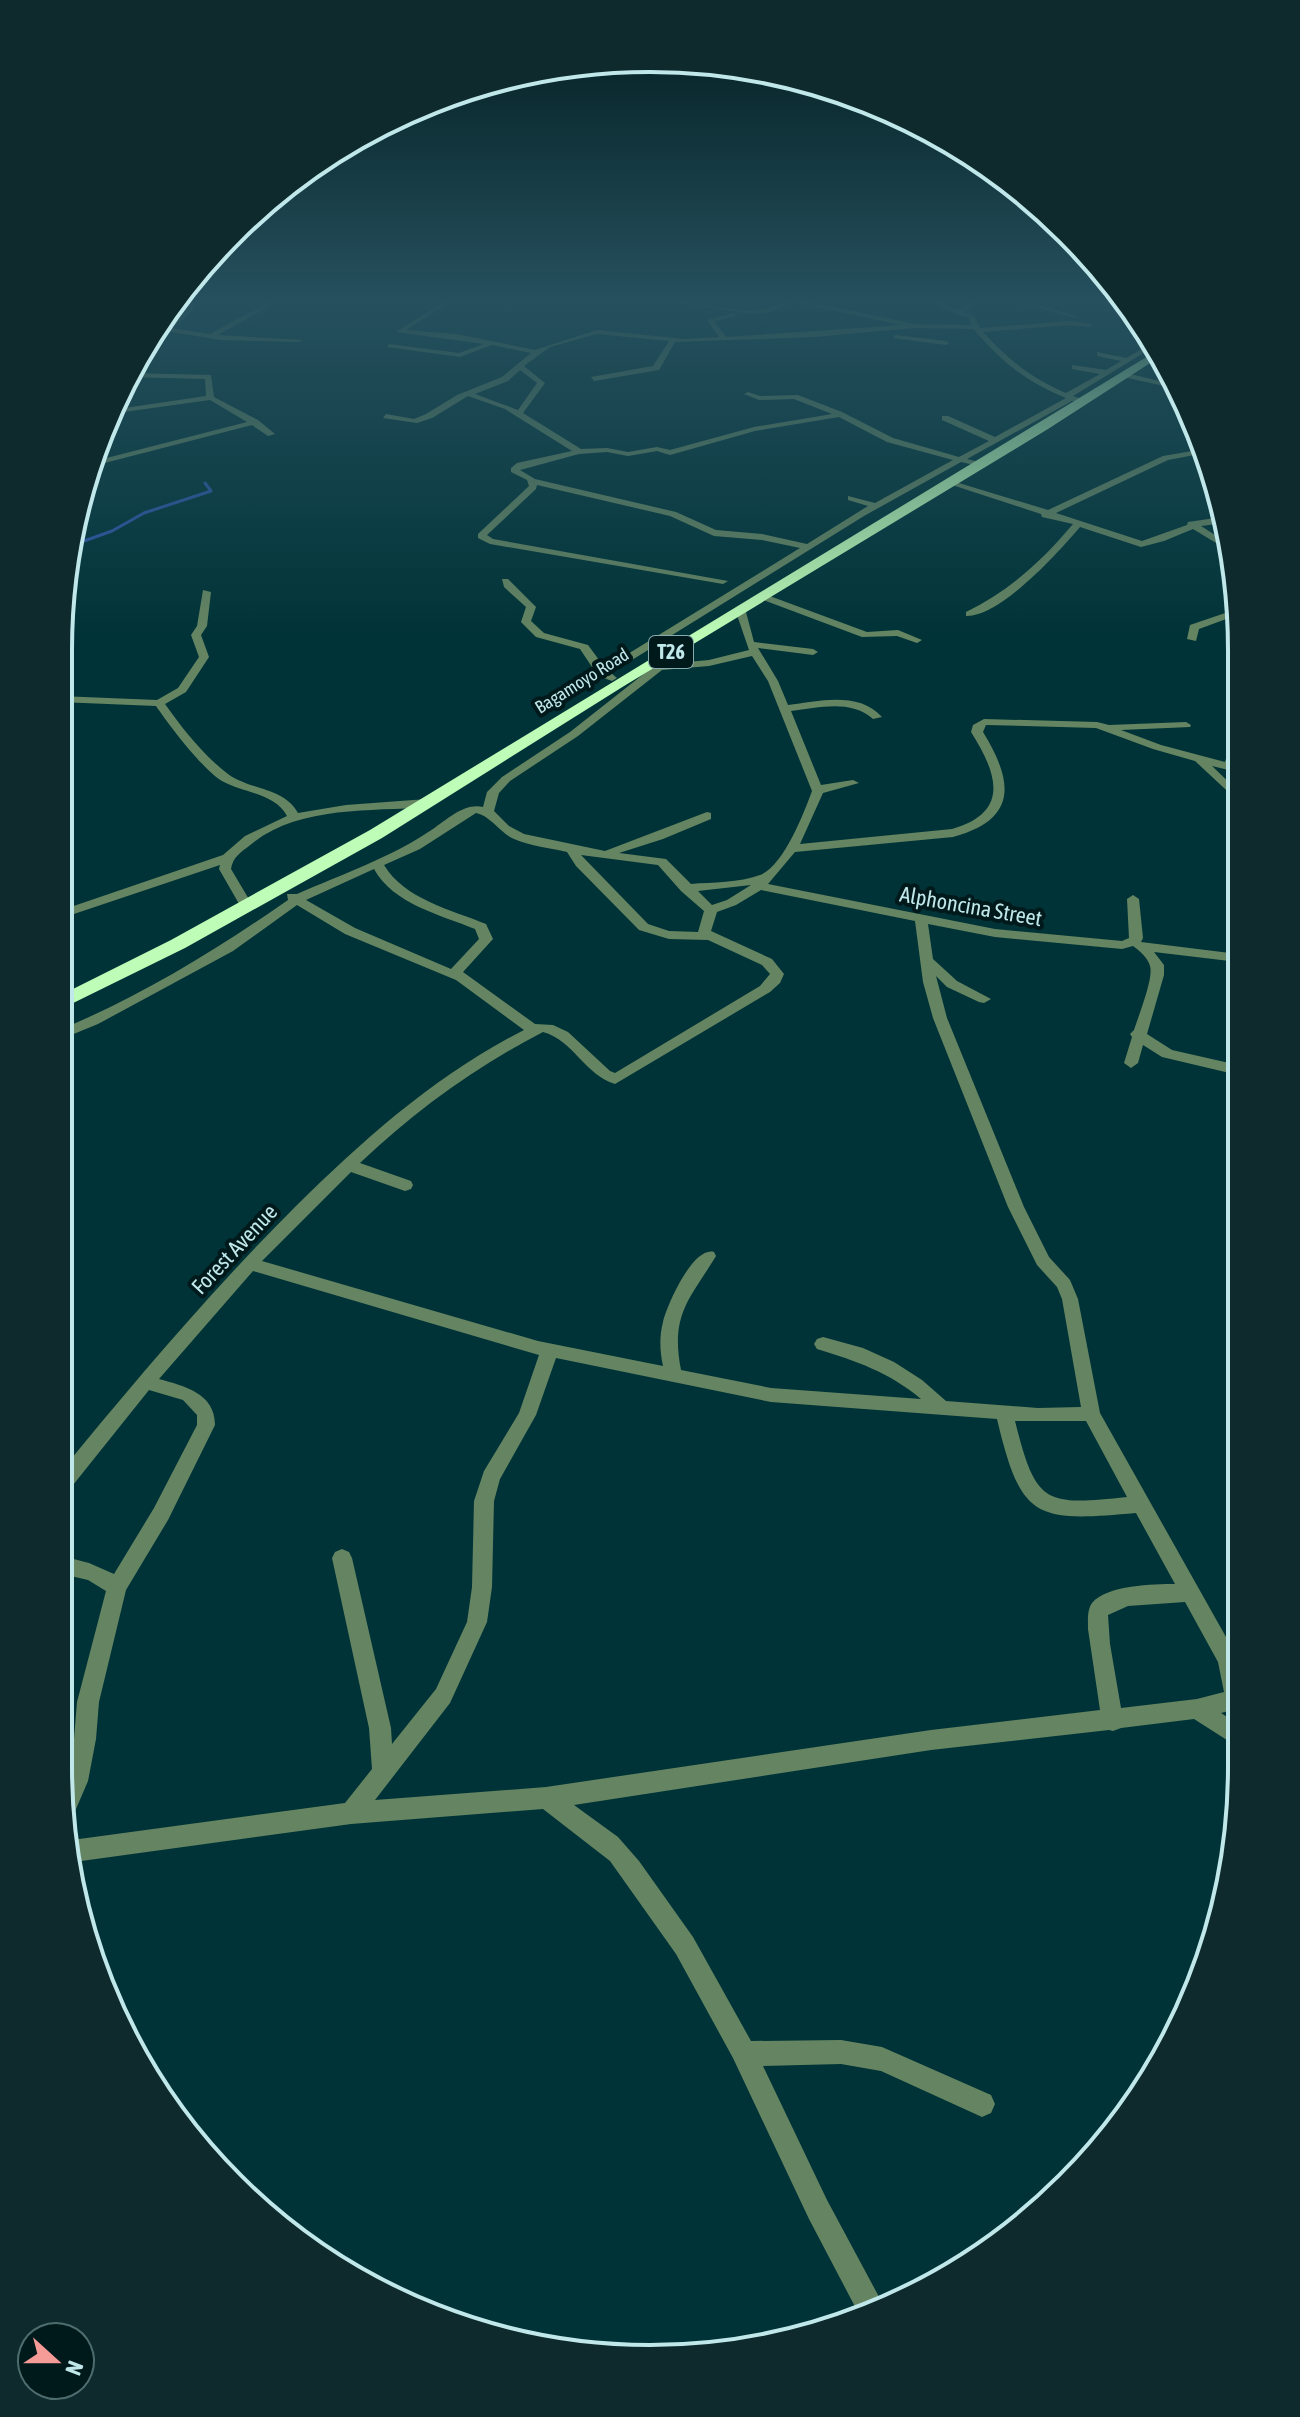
<svg xmlns="http://www.w3.org/2000/svg" width="1300" height="2417" font-family="'Asap Condensed',sans-serif">
<rect width="100%" height="100%" fill="#003337"/>
<g fill="none" stroke-linecap="round" stroke-linejoin="round">
<path stroke="#2c57a9" stroke-width="3" d="M70,546L112,531L144,513L211,491L205,483"/>
<g fill="#658562" fill-rule="evenodd">
<path d="M184,300H190L196,306L185,318L171,328L210,334L273,300H280L218,335L302,340L299,342L221,340L165,331L149,340C158,325 177,319 189,306Z"/>
<path d="M446,300H453L406,330L457,334L535,350L597,330L684,339L719,337L707,320L734,313L736,316L714,321L726,337L901,325L792,302L771,312L751,314L658,300C691,300 723,311 755,310C772,309 783,300 799,300L915,324L971,325L969,318L939,307L935,300H941L944,305L958,310L967,305L968,300H974L972,307L964,312L974,316L980,328L1070,321L1092,324L1090,327L1070,325L983,332C1010,361 1030,377 1066,393L1100,374L1072,369V365L1106,370L1121,361L1097,356V352L1126,358L1149,345L1151,340L1155,346L1073,396L1079,398V402L1072,401L967,459L983,463V467L961,462L864,516L611,673L617,678L612,681L598,676L580,649L536,637L521,622L526,607L504,587L502,579H508L536,607L531,621L544,633L588,645L605,668L800,548L762,540L714,536L670,516L537,485L536,489L487,535L493,539L728,581L723,584L490,544L478,538V534L529,486L527,480L511,472V468L517,463L572,451L505,409L468,396L432,418L417,423L383,418L386,414L414,419L426,414L457,395L502,377L531,353L492,345L460,357L387,347L389,344L459,353L484,344L396,332ZM915,328L973,329C1004,363 1023,380 1066,398L995,437L948,416H942V420L989,441L959,457L893,438L842,412L798,395L760,396L748,392L744,394L759,400L794,399L832,414L754,427L670,450L657,447L628,452L607,448L581,449L523,413L545,383L524,366L550,347L597,334L669,341L653,366L591,377L594,381L659,370L675,342L815,337ZM520,370L537,383L518,410L475,394L508,381ZM839,417L887,442L953,460L875,503L848,496V500L868,506L807,544L762,534L716,530L676,512L535,479L520,470L579,454L607,452L628,456L657,451L670,455L755,431Z"/>
<path d="M1029,303H1033L1079,317L1074,318L1029,305Z"/>
<path d="M895,335L946,341L949,343L946,345L893,338Z"/>
<path d="M129,373L211,375L214,397L258,420L275,434L268,436L252,425L89,467L91,462L247,422L210,400L109,414L111,410L206,396L205,379L126,377Z"/>
<path d="M1126,373L1176,385L1178,389L1123,377Z"/>
<path d="M1204,449L1205,453L1168,460L1056,513L1142,541L1187,525L1188,522L1222,517L1224,523L1201,526L1229,544L1231,552L1193,529L1164,541L1141,547L1080,527C1058,553 1000,617 966,616V612C1009,591 1042,561 1073,524L1042,517L1041,514L949,484V480L1048,510L1163,456Z"/>
<path d="M203,590L211,592L207,626L201,635L209,657L186,692L165,704C182,728 204,756 228,774C249,790 284,787 298,813L346,805L427,799L433,803L427,807C369,812 297,805 249,846C240,853 233,857 231,869L253,906L252,909H242L219,869L220,865L59,919V911L223,855L245,836L287,816C275,793 243,793 222,781C203,770 169,725 156,706L59,702V696L157,700L178,688L199,657L191,635L197,626Z"/>
<path d="M761,595H767L867,632L898,630L922,640L917,643L897,636L862,637L761,599Z"/>
<path d="M741,609L746,612L754,642L813,649L818,652L813,655L758,648L778,681L788,705C819,701 859,691 882,717L873,719C850,699 819,708 791,711L821,785L853,780L859,783L823,793L800,844L952,829C1011,812 997,773 971,732L973,725L984,719L1097,722L1109,725L1186,722L1191,725L1190,727L1121,730L1161,745L1225,762L1231,742L1237,739L1235,765L1237,772L1212,766L1238,791V801L1195,761L1153,749L1096,728L986,725L983,732C1013,781 1019,819 953,837L795,852L768,884L995,929L1122,941L1129,938L1127,899L1133,895L1139,899L1143,938L1141,942L1238,954V962L1154,952L1164,965V975L1147,1034L1172,1050L1238,1065V1075L1162,1057L1143,1045L1138,1063L1131,1068L1124,1063L1132,1037L1130,1034L1134,1030C1138,1017 1154,978 1150,966C1148,958 1139,950 1133,946L1122,949L995,937L928,924L933,959L957,981L991,999L984,1003L979,1002L947,987L936,976L947,1018L1024,1207L1049,1257L1070,1280L1078,1299L1100,1413L1235,1653L1240,1669V1708L1221,1713L1241,1726V1749L1194,1719L1121,1728L1113,1731L1109,1730L931,1750L574,1805L618,1837L639,1861L693,1937L751,2041L841,2040L882,2047L991,2095L995,2104L991,2113L982,2117L881,2071L841,2064L763,2066L827,2200L885,2308L877,2314L861,2318L809,2219L733,2058L676,1954L610,1861L543,1809L351,1824L74,1862L72,1840L345,1803L372,1769L369,1728L332,1558L335,1552L342,1549L349,1552L352,1558L391,1728L392,1744L436,1689L467,1622L472,1587L474,1501L484,1471L519,1413L539,1355L253,1271L159,1379C184,1386 215,1393 215,1425L168,1520L126,1590L99,1702L96,1739L88,1781L73,1816L67,1818L62,1790L74,1739L77,1702L106,1591L88,1580L58,1573V1555L89,1563L114,1574L154,1508L197,1425V1415L183,1400L149,1390L65,1495L58,1497V1475C134,1382 211,1291 295,1207C364,1139 437,1074 524,1030L456,980L345,934L297,905L233,951L98,1024L59,1040V1030C140,997 216,950 288,900L287,894H297C343,874 392,857 433,829C448,819 464,803 483,807L487,792L502,777L570,732L655,665L709,660L749,650L736,612ZM752,656L768,681L812,791C804,813 783,867 760,875C739,883 713,882 691,884L666,859L619,853L663,839L711,819V813L707,812L605,851L524,834L509,826L494,811L499,793L510,781L578,736L662,670L709,666ZM476,813C491,816 500,833 514,839C531,846 550,848 567,852L576,866L639,930L669,939L708,940L762,965L770,974L760,986L615,1073L610,1071L568,1032L553,1025L535,1024L463,972L493,939L486,924C452,910 404,899 384,865L420,849ZM581,855L658,865L681,891L704,911L698,932L669,931L648,924ZM374,869C393,904 441,915 475,929L479,939L451,969L355,928L306,900ZM751,885L727,900L712,905L698,891ZM761,890L915,921L923,982L933,1018L1008,1207L1037,1265L1057,1287L1062,1299L1081,1407L1038,1408L946,1401L922,1380L894,1362L863,1348L823,1337L817,1339L814,1344L817,1349C856,1361 889,1372 921,1399L771,1388L681,1370C670,1314 690,1299 716,1256L714,1252C693,1246 667,1305 663,1322C659,1337 660,1352 663,1366L538,1341L262,1261L351,1172L405,1191L411,1189L413,1185L411,1181L360,1163C415,1111 475,1067 543,1032C573,1040 585,1075 615,1084L770,992L780,983L784,974L772,959L711,931L717,912L736,905ZM556,1358L771,1402L997,1419C1021,1520 1035,1522 1136,1513L1175,1584C1154,1584 1107,1585 1092,1603C1087,1610 1088,1620 1088,1629L1100,1710L931,1730L546,1787L375,1800L450,1703L487,1622L492,1587L494,1501L500,1479L536,1415ZM1015,1421H1086L1127,1497C1043,1506 1036,1503 1015,1421ZM1185,1602L1218,1662L1224,1692L1197,1699L1121,1708L1110,1644L1108,1615L1128,1606Z"/>
<path d="M1237,609V615L1199,629L1196,641L1187,639L1190,625Z"/>
</g>
<path fill="#befdb7" fill-rule="evenodd" d="M1158,350L1161,356L1048,429L624,686L382,838L185,948L59,1010V996L171,940L370,830Z"/>
</g>
<linearGradient id="sky" x2="0" y2="1"><stop stop-color="#001c1e"/><stop offset="0.47" stop-color="#26505e"/><stop offset="1" stop-color="#26505e" stop-opacity="0"/></linearGradient>
<rect width="1300" height="638" fill="url(#sky)"/>
<g text-anchor="middle" stroke-width="8" stroke-linejoin="round" paint-order="stroke">
<g font-size="18" fill="#c0e8eb" stroke="#00191b">
<text transform="translate(582 681) rotate(-32)" y="6">Bagamoyo Road</text>
</g>
<rect fill="#00191b" stroke="#86aaad" stroke-width="2" x="649" y="636" width="44" height="32" rx="6"/>
<g font-size="20" font-weight="bold" fill="#c0e8eb">
<text x="671" y="659">T26</text>
</g>
<g font-size="22" fill="#c0e8eb" stroke="#00191b">
<text transform="translate(971 906) rotate(10)" y="8">Alphoncina Street</text>
<text transform="translate(234 1249) rotate(-47)" y="8">Forest Avenue</text>
</g>
</g>
<path d="M0 0H1300V2417H0ZM650 72H650A578 578 0 0 1 1228 650V1767A578 578 0 0 1 650 2345H650A578 578 0 0 1 72 1767V650A578 578 0 0 1 650 72Z" fill="#0f2a2c" fill-rule="evenodd"/>
<path fill="none" stroke="#c0e8eb" stroke-width="4" d="M650 72H650A578 578 0 0 1 1228 650V1767A578 578 0 0 1 650 2345H650A578 578 0 0 1 72 1767V650A578 578 0 0 1 650 72Z"/>
<g transform="translate(56 2361) rotate(111)"><circle r="38" fill="#00191b" stroke="#4d6c6e" stroke-width="2"/>
<path d="M0-6L14 30L0 20L-14 30Z" fill="#f59b98"/>
<text y="-12" font-size="22" font-weight="bold" text-anchor="middle" fill="#c0e8eb">N</text>
</g>
</svg>
